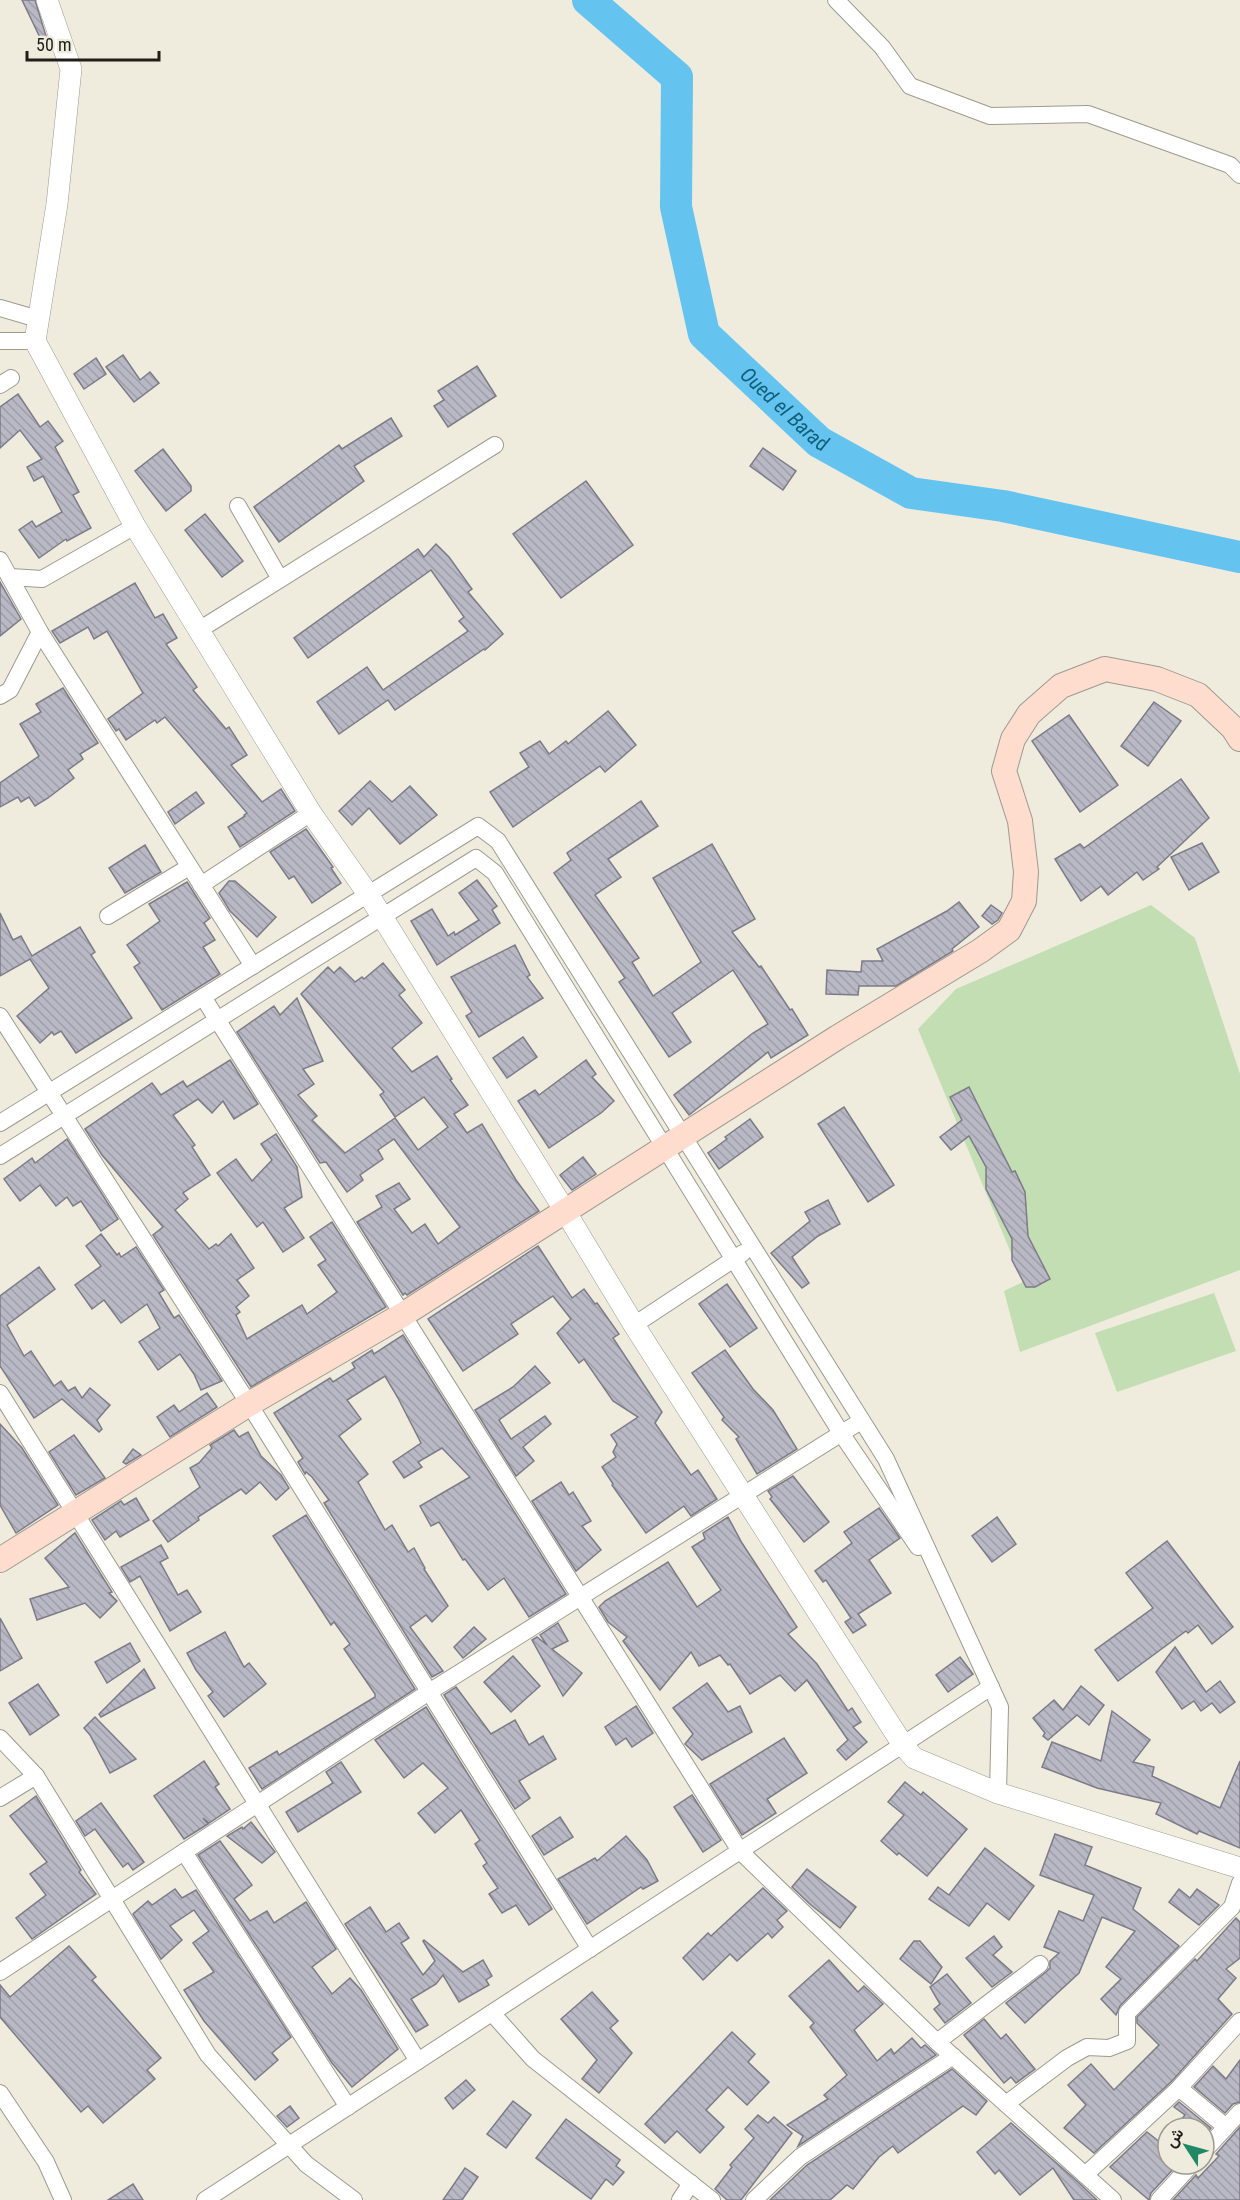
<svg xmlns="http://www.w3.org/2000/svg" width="1240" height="2200" font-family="'Roboto Condensed',Vazirmatn,sans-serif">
<defs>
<pattern id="building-back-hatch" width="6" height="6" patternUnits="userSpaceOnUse" patternTransform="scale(1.5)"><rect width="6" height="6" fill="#b9b8c5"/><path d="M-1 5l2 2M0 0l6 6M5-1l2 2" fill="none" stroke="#9f9ea9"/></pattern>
</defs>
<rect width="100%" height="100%" fill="#efecde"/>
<g fill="#c2deb2">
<path d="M1151,905L1195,938L1240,1074V1270L1020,1352L1004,1291L1023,1282L918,1029L956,989Z"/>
<path d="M1214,1293L1236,1351L1117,1392L1095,1333Z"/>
</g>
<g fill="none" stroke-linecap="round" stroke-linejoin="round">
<path stroke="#64c4ef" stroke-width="32" id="s1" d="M588,0L677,77L676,207L704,334L819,442L911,493L1003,506L1240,557"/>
</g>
<g fill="url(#building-back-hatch)" stroke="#7c7b87" stroke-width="1.5">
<path d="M22,0H35L49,46L45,48Z"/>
<path d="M123,355L140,380L150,372L159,383L134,402L106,367Z"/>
<path d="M96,358L106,374L84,389L74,374Z"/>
<path d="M477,366L496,396L448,427L434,406L444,400L438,391Z"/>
<path d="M18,394L40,427L48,421L63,441L55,447L79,492L73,495L91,528L67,541L66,539L39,558L19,530L32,521L36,527L62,512L43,476L34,481L27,467L42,459L20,430L0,448V407Z"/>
<path d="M391,418L402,436L354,466L364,481L279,542L254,507L339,445L342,449Z"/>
<path d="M763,448L796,471L783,490L750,466Z"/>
<path d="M163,449L191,486V491L166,511L135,471Z"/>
<path d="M586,481L633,545L561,598L513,534Z"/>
<path d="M205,514L243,561L222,577L185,530Z"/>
<path d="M436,544L449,557L472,589L468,592L503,634L485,650L484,649L395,710L388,700L339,734L317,702L367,667L383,690L468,631L459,621L464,617L431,570L308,658L294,638L418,549L424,557Z"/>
<path d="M0,582L21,619L0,636Z"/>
<path d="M135,583L155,618L163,614L177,638L166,644L197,687L193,690L226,729L229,727L247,755L231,765L262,802L281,789L295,811L240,847L228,827L245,816L244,815L247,813L165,717L157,723L155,720L126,740L119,729L116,731L108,719L143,693L107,631L94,639L88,627L60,643L52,631Z"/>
<path d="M63,688L98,743L80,754L83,759L68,770L74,778L48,798L35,806L29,797L21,802L18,797L0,807V783L39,756L20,724L41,712L36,704Z"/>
<path d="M1154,702L1181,721L1148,766L1121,746Z"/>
<path d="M608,711L636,745L605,772L600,766L513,827L490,792L529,767L520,753L540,741L549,754L566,741L568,744Z"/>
<path d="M1069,715L1118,785L1080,812L1032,741Z"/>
<path d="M1181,779L1209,818L1157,867L1159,869L1143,880L1137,872L1108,895L1101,886L1081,901L1055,859L1080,844L1084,848Z"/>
<path d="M370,781L392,802L410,786L437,815L400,844L369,808L352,825L339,811Z"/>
<path d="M196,792L204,803L175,824L168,812Z"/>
<path d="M641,801L658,826L608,859L621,877L595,895L639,958L632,962L653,996L701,962L653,878L712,844L755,919L732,932L759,967L761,966L790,1010L792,1009L808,1035L771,1058L768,1052L689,1115L674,1095L753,1033L768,1024L733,970L672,1013L691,1042L669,1057L619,982L625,978L554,873L571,860L567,853Z"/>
<path d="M306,829L333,867L331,868L341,883L312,903L294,876L289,879L270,852Z"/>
<path d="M1202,843L1219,872L1189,890L1171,857Z"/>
<path d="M145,845L161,872L125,893L109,868Z"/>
<path d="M477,880L497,906L492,910L500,923L437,965L411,921L432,909L448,936L454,932L455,935L479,920L459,893Z"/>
<path d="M229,881H235L276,917L257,937L230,911L219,893Z"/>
<path d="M187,882L210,918L204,923L215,940L203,947L220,974L162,1010L134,967L140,963L127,945L160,921L149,904Z"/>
<path d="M959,902L979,927L952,949L953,951L896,986H859L858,995L826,994L827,970L861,972L862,961H883L877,949L947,911Z"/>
<path d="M991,905L1002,913L998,920L992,924L982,916Z"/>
<path d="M0,913L13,940L21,936L32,956L80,927L95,952L91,955L132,1018L76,1053L61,1031L54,1035L52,1032L40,1043L17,1016L49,988L30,959L0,976Z"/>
<path d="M515,945L530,975L527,977L543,998L479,1037L466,1016L472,1012L451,977Z"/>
<path d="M383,963L405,990L399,995L422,1023L392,1048L412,1072L437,1056L452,1079L450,1080L468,1105L454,1114L467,1133L482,1124L516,1180L539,1211L407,1295L405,1293L403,1295L357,1222L382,1207L376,1196L399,1183L410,1199L394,1209L412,1233L425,1224L438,1244L460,1227L394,1139L378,1150L383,1159L360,1175L363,1180L347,1192L326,1162L320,1163L237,1032L274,1006L280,1015L297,998L323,1061L303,1069L314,1084L298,1095L317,1116L312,1120L345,1153L395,1118L418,1150L448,1127L424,1097L395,1117L380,1095L384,1092L301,994L328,967L334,973L340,967L355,982L362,977L364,979Z"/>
<path d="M523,1037L537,1057L507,1078L493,1058Z"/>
<path d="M230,1060L258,1104L234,1119L223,1101L212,1113L198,1099L173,1115L195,1145L192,1147L210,1175L183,1193L188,1199L175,1210L209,1249L216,1244L218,1246L231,1234L254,1268L237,1280L249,1296L236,1307L240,1312L236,1315L247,1339L302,1305L307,1314L337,1292L318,1265L326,1260L310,1237L332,1222L386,1307L251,1387L153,1235L163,1227L102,1155L85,1129L152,1083L161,1095L183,1081L187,1087Z"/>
<path d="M586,1060L596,1074L592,1077L614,1101L601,1113L549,1148L518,1101L535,1090L539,1095Z"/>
<path d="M969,1087L1012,1172L1015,1171L1025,1192L1028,1236L1050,1279L1035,1287H1026L1012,1260V1239L986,1189V1167L969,1136L951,1150L940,1137L962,1120L950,1097Z"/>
<path d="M844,1107L894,1185L868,1202L818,1124Z"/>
<path d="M750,1119L763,1137L719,1169L708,1153L727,1139L725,1137Z"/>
<path d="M276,1134L297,1167L302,1197L284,1208L304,1238L283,1252L263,1222L257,1227L217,1173L236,1159L252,1181L272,1160L261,1144Z"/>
<path d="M67,1139L118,1219L101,1231L81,1201L73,1206L67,1197L56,1206L40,1185L20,1201L4,1179L32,1158L35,1163Z"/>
<path d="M583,1157L596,1174L572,1190L560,1175Z"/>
<path d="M828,1200L840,1224L818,1236L792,1257L809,1283L802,1288L771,1253L810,1221L805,1212Z"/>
<path d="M101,1234L117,1255L119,1253L121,1257L136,1247L164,1290L159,1293L174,1318L179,1315L222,1381L201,1390L194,1374L180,1354L158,1370L139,1342L160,1328L147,1304L121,1323L104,1300L92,1309L75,1285L101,1266L86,1246Z"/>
<path d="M538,1246L572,1298L584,1289L595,1304L597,1303L619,1334L613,1338L662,1412L655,1423L691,1475L698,1470L717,1499L691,1516L684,1506L646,1533L612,1485L613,1484L602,1467L616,1457L613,1452L617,1444L611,1435L638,1417L613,1401L584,1359L579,1363L557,1333L571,1319L553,1296L511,1324L518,1334L463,1371L428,1319Z"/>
<path d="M39,1267L55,1289L7,1325L24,1356L31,1351L54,1386L61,1381L68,1391L75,1387L82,1398L90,1388L110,1405L97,1420L102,1429L99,1432L62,1399L34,1418L0,1366V1296Z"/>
<path d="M727,1284L757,1328L730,1347L699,1304Z"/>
<path d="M403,1335L566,1594L529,1617L504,1578L488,1590L465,1559L463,1560L439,1522L431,1526L420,1506L470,1477L442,1448L418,1462L422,1467L404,1478L393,1462L421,1443L398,1398L385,1376L347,1400L361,1419L339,1436L368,1474L358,1482L385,1530L392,1525L408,1552L414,1548L425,1568L424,1569L448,1606L432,1622L426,1615L410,1627L443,1671L432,1677L324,1503L329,1500L312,1477L306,1472L305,1474L298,1462L303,1458L274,1413L330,1378L333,1382L355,1368L352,1363L372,1350L374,1354Z"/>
<path d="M725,1350L753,1389L773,1410L797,1449L757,1474L736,1439L739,1437L722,1420L724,1417L692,1373Z"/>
<path d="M535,1366L550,1383L499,1420L511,1439L545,1416L551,1424L523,1447L534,1461L516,1476L475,1410L513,1387Z"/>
<path d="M207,1393L217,1407L170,1437L157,1417L174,1405L179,1412Z"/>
<path d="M0,1424L22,1448L58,1505L16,1533L0,1505Z"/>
<path d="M234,1430L239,1437L248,1432L261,1456L281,1475L289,1488L276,1500L260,1482L246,1494L241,1489L198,1517L199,1520L168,1542L153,1521L200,1487L190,1468L199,1463L212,1448L210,1445Z"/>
<path d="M74,1435L105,1478L76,1495L49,1452Z"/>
<path d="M133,1449L141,1455L126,1464L123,1462Z"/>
<path d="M793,1476L829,1522L804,1542L770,1499L772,1497L768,1491Z"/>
<path d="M561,1482L569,1495L573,1492L591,1521L582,1526L601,1550L576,1571L532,1501Z"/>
<path d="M136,1498L149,1520L120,1537L116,1531L105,1540L92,1520L121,1501L124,1505Z"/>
<path d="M879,1508L900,1538L869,1560L891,1593L858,1614L866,1625L853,1633L845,1622L851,1618L826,1580L823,1582L815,1571L852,1543L844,1532Z"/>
<path d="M306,1515L415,1689L262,1789L249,1768L277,1751L279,1755L375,1697V1694L344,1649L350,1644L334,1622L331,1625L273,1536Z"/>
<path d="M728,1517L742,1543L797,1627L788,1634L817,1664L848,1711L852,1708L861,1722L853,1727L867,1742L846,1760L837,1750L848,1740L807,1680L795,1691L780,1675L750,1694L730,1664L728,1665L720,1655L699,1666L691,1652L660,1690L623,1641L627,1637L608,1622L599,1607L605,1601L668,1562L697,1607L721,1590L692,1547L705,1539L703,1533Z"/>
<path d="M997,1517L1016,1544L992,1562L972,1536Z"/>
<path d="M75,1533L112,1592L109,1593L117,1601L100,1618L85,1603L37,1620L30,1599L69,1587L45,1558Z"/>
<path d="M1167,1541L1233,1627L1212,1644L1198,1625L1188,1633L1186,1631L1118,1681L1095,1650L1153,1608L1126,1573Z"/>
<path d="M161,1545L168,1558L160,1562L178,1595L187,1590L201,1612L170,1631L140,1576L130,1582L121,1567Z"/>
<path d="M0,1618L22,1658L0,1671Z"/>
<path d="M558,1623L568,1641L552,1649L582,1673L563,1696L532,1640L537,1637L547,1645L540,1635Z"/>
<path d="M474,1627L486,1639L463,1658L454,1647Z"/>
<path d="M225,1632L244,1667L249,1663L266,1684L224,1717L208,1696L213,1692L196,1670L187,1653Z"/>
<path d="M130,1643L140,1661L107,1683L95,1662Z"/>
<path d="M1175,1647L1206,1692L1220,1681L1235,1702L1220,1713L1212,1703L1201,1711L1194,1701L1182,1709L1156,1672Z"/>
<path d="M513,1656L540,1686L511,1712L484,1682Z"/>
<path d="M960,1657L973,1674L948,1692L936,1675Z"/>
<path d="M144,1669L155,1688L101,1717L99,1714Z"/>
<path d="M707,1683L728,1712L740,1706L752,1732L702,1760L685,1744L693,1734L673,1708Z"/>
<path d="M38,1684L59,1715L30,1735L9,1703Z"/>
<path d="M1081,1686L1104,1705L1089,1725L1077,1715L1048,1740L1043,1736L1045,1733L1033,1718L1054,1700L1063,1710Z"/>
<path d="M456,1687L491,1734L515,1720L529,1745L543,1736L556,1759L519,1781L530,1798L515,1809L444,1695Z"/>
<path d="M636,1706L653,1733L632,1747L626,1738L616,1745L605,1727Z"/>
<path d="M426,1707L552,1909L529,1925L516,1905L502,1913L489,1894L498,1888L483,1866L487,1863L475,1844L480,1840L461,1810L435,1833L418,1813L448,1788L423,1763L404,1778L375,1740Z"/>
<path d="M1112,1711L1150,1740L1133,1762L1154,1767L1152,1776L1220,1808L1240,1761V1848L1199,1831L1197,1834L1156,1814L1161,1803L1097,1788L1042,1767L1052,1742L1101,1761Z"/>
<path d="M95,1717L136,1759L110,1773L90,1735L84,1728Z"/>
<path d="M784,1738L807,1773L767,1799L776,1813L742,1835L710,1784Z"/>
<path d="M204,1761L219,1784L215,1787L230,1809L209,1823L203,1818L208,1824L184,1839L154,1796Z"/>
<path d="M341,1762L361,1792L298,1832L286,1812L333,1783L326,1772Z"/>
<path d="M905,1782L921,1795L923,1792L967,1829L927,1876L899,1853L897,1855L881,1841L904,1815L888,1802Z"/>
<path d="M692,1795L721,1840L703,1852L674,1807Z"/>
<path d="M36,1796L81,1870L79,1872L96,1894L32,1939L16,1918L46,1895L30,1874L47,1862L10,1816Z"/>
<path d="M101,1803L144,1862L133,1870L128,1863L123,1867L95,1829L85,1836L76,1821Z"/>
<path d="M560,1817L573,1837L544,1855L532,1836Z"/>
<path d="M251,1822L275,1852L262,1863L227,1836L242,1827L243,1829Z"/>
<path d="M1055,1834L1092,1847L1085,1865L1141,1888L1133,1909L1179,1946L1120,2006L1116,2015L1101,1999L1121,1979L1106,1967L1135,1931L1102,1917L1079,1973L1025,2023L1006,2003L1046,1972L1050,1968V1961L1059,1953L1044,1947L1059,1911L1083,1921L1094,1895L1040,1875Z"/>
<path d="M626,1836L647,1860L658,1881L643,1889L641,1887L587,1924L558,1879L595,1858L597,1861Z"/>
<path d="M220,1841L252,1885L234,1899L250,1921L267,1911L274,1923L306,1902L336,1949L312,1967L332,1994L350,1978L361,1990L398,2049L352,2087L332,2063L198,1855Z"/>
<path d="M985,1848L1034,1886L1009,1920L987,1903L969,1926L929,1899L938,1887L949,1895Z"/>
<path d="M807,1869L856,1907L840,1928L811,1905L792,1887Z"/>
<path d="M763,1888L787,1911L777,1920L783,1927L772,1938L768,1933L737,1961L730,1954L703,1980L683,1958L708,1933L711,1936Z"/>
<path d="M175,1889L182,1898L196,1890L291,2037L272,2053L278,2060L255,2080L204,2021L184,1990L214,1972L193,1943L209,1931L194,1910L170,1926L182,1940L161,1959L133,1914L148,1901L152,1905Z"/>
<path d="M1179,1889L1190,1898L1197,1889L1219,1905L1199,1925L1169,1902Z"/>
<path d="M370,1907L386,1932L399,1923L409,1938L401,1943L423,1975L435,1961L423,1941L424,1940L463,1972L483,1960L492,1976L486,1980L489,1985L459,2002L443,1975L436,1984L411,1999L428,2025L416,2032L345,1924Z"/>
<path d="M1236,1918L1240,1922V1958L1226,1969L1236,1978L1218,1999L1232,2014L1172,2081L1094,2153L1064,2128L1086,2105L1068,2085L1091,2064L1114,2090L1159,2045L1137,2023V2017L1195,1959L1197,1961Z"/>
<path d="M994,1936L1002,1947L993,1955L1012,1972L992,1987L966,1958Z"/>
<path d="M914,1941H920L942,1967L931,1984L900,1959Z"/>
<path d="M69,1946L96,1977L92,1980L161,2058L147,2070L155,2079L103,2123L88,2106L81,2112L0,2017V1985L10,1997Z"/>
<path d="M829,1960L858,1992L864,1986L883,2004L854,2030L877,2061L891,2049L894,2054L912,2038L921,2048L925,2045L936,2055L798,2146L803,2136L787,2125L828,2099L824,2095L847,2075L810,2027L814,2023L789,1996Z"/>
<path d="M947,1974L971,2003L945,2023L934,2009L940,2004L930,1987Z"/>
<path d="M592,1992L618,2021L610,2028L632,2053L599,2093L582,2079L597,2060L561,2019Z"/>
<path d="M984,2019L1001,2039L1006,2034L1035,2069L1016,2083L1011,2077L1004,2083L964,2035Z"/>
<path d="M732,2032L755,2054L748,2062L769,2082L747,2105L728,2087L706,2110L724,2127L700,2153L677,2131L665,2143L645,2124Z"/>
<path d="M1240,2060V2102L1233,2104L1225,2113L1194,2087L1213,2066L1226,2079Z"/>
<path d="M952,2069L987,2101L976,2115L963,2106L898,2153L893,2146L879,2157L853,2189L847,2185L830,2200H770L807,2165Z"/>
<path d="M466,2080L475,2090L453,2109L445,2098Z"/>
<path d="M513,2101L531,2115L506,2148L487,2134Z"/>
<path d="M1179,2102L1211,2128L1204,2136V2128H1174L1185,2115L1174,2107Z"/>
<path d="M290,2106L299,2118L287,2127L277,2116Z"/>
<path d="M758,2115L768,2123L774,2117L792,2133L741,2200H727L715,2189L732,2167L730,2165L754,2138L745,2129Z"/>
<path d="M566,2119L620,2160L616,2166L624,2172L613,2185L606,2179L591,2199L536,2158Z"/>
<path d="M1011,2123L1078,2182L1097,2200H1074L1053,2168L1020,2195L999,2170L995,2174L977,2152Z"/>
<path d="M1240,2127V2200H1173L1196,2175L1198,2178L1219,2156L1216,2154Z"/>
<path d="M1147,2132L1161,2143L1168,2135V2164H1178L1151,2193L1149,2200L1110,2167Z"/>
<path d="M465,2168L478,2177L462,2200H443Z"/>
<path d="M133,2184L143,2200H108Z"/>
</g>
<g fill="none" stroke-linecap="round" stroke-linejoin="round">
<defs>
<g id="minor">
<path d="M836,0L882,47L910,86L990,116L1088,114L1230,165L1240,175"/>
<path d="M0,308L38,319"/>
<path d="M0,341H35"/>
<path d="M0,385L11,378"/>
<path d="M238,506L280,579"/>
<path d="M0,560L40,632L253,966"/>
<path d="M11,577L42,579L135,526"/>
<path d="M199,630L495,445"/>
<path d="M0,696L10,690L40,632"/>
<path d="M201,885L311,813"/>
<path d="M108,916L189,867"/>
<path d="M203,997L740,1851L937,2042L1113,2200"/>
<path d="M0,1016L249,1404L590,1949"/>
<path d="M0,1123L478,826L498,841L886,1459L1000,1707L998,1793"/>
<path d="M0,1156L476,858L495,873L841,1433L918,1547"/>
<path d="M634,1325L743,1253"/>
<path d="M0,1393L418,2061"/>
<path d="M0,1738L36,1776L208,2055L306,2164L354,2200"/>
<path d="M0,1798L36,1776"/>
<path d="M184,1852L348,2107"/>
<path d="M0,1972L429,1692L861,1421"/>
<path d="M492,2013L533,2059L712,2200"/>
<path d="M937,2042L1040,1964"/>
<path d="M1179,2088L1226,2127"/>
<path d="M0,2093L46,2162L63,2200"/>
<path d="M1006,2104L1067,2058L1087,2047L1109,2048L1127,2041V2013L1232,1907L1240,1883"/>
<path d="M1204,2151L1240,2112"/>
<path d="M1085,2175L1179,2088L1240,2021"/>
<path d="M205,2200L991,1687"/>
<path d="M680,2200L691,2183"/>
<path d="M754,2200L800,2157L953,2056"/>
<path d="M1159,2200L1192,2164"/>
</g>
<path id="tertiary" d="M47,0L71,69L57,204L35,341L135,526L311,813L368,894L565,1211L634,1325L903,1745L914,1758L998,1793L1240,1868"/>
<path id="secondary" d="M0,1560L249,1404L404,1314L838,1037L980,951L1009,930L1024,901L1026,872L1020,821L1004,771L1013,739L1029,714L1061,686L1105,669L1157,679L1198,695L1233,728L1240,739"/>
</defs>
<use href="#minor" stroke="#9e9a8e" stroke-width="18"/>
<use href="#tertiary" stroke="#9e9a8e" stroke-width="22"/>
<use href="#secondary" stroke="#9e9a8e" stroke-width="26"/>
<use href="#minor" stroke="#fff" stroke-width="16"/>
<use href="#tertiary" stroke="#fff" stroke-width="21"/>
<use href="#secondary" stroke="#fedcce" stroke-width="24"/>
</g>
<g text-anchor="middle" stroke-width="4.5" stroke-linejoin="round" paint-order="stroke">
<g font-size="21" font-style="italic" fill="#125f7c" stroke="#efecde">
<text dy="7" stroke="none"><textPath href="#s1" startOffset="488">Oued el Barad</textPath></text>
</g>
</g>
<g transform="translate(1186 2146) rotate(306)"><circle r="28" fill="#efecde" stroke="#9c9a8f" stroke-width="1.5"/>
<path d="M0-4.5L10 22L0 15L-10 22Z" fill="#1f8966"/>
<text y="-9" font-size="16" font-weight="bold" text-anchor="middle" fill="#1f1e19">ش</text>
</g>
<path d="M27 51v9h132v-9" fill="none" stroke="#1f1e19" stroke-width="3"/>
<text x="36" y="51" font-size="18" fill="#1f1e19" stroke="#efecde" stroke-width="4.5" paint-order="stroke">50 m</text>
</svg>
